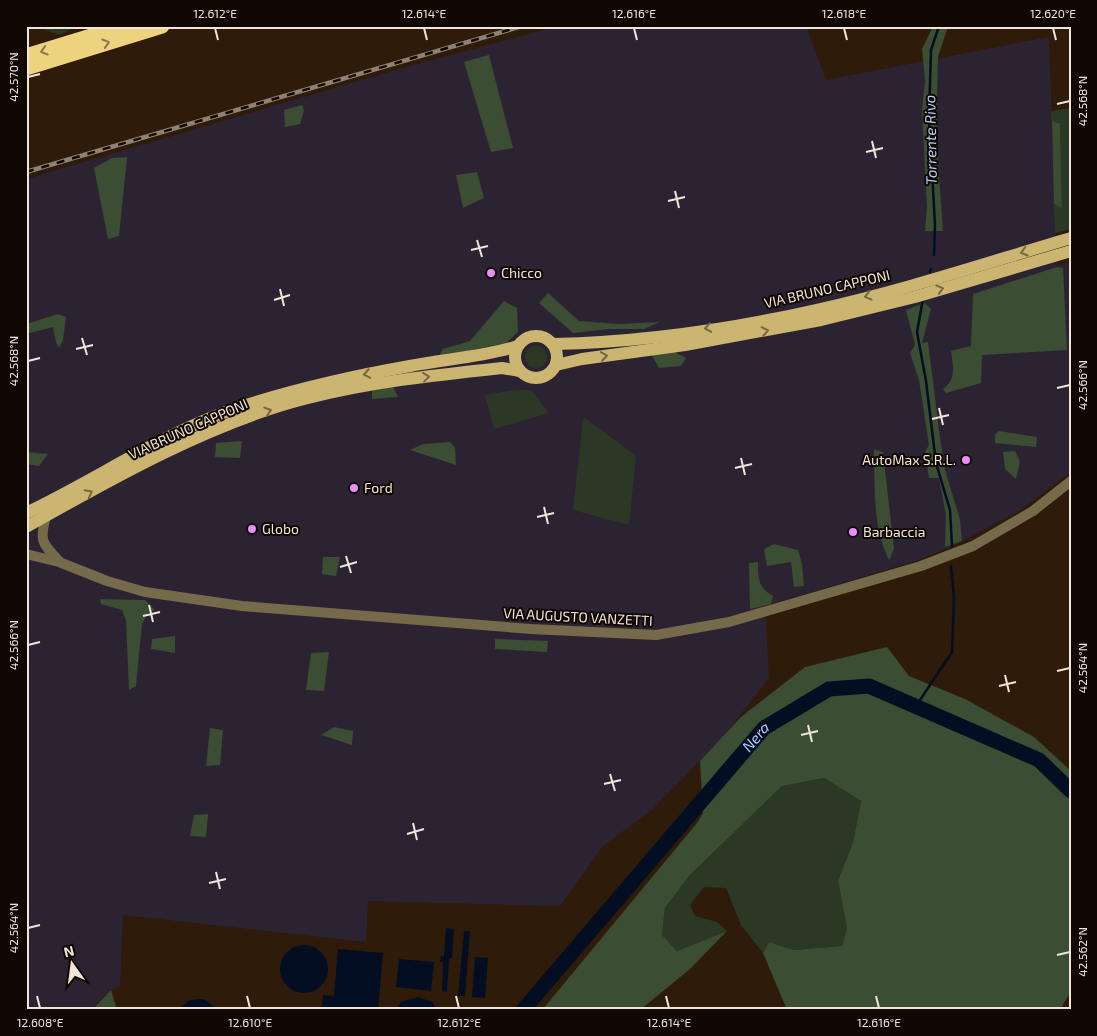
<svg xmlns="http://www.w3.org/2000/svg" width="1097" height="1036" font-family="'Exo 2',sans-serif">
<rect width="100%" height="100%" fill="#2e1b09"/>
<path fill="#2c2332" d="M559,26H806L826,80L1049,37L1057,265L1071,261V472L1016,513L955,545L916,561L765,606L769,678L723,737L653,809L603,846L560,906L368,901L366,942L123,915L120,986L111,990L90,1010H26V179L406,67Z"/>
<g fill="#2b3825">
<path d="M36,26L71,29L60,35Z"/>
<path d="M1071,108V229L1055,233L1054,204L1062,207L1060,125L1051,121V111Z"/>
<circle cx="536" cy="357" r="11"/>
<path d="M515,390H531L549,413L494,429L485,395Z"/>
<path d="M585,418L636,456L629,525L573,510L583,419Z"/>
<path d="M824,778L861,801L853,842L838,881L847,929L842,946L794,950L769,942L763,953L741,925L726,888L704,887L690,905L695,916L717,922L727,931L677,951L662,935L665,908L690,875L782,786Z"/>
</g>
<g fill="#3b4d33">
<path d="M933,26H948L938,57L937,98V149L943,231H925L927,207L922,110L925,81L922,49Z"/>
<path d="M489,55L513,148L491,152L464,62Z"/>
<path d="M302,105L304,111L300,124L285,127L284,110Z"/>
<path d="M1052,121L1060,124L1062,208L1054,204Z"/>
<path d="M127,157L119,236L108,239L94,168L112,158Z"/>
<path d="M477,172L484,198L463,208L456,175Z"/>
<path d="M1057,267L1063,268L1067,350L982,355L981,383L946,393L943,389C957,379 953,366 951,351L971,346L973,294Z"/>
<path d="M548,293L579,321L619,324L660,322L644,329H608L573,333L539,303Z"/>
<path d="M504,301L517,308L518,332L506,343L439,357L443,349L470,341Z"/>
<path d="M925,303L931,309L922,343L928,342L940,438L945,470L960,520L962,541L945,547L946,515L939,478H929L925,452L929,445L919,380L910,353L915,345L906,310Z"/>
<path d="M58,314L66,317L63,340L59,348L56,342L53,327L26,334V324Z"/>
<path d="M673,351L686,358L681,366L659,368L650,352Z"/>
<path d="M392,385L398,397L372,399V390Z"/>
<path d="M999,431L1037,437L1036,447L995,443V435Z"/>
<path d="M242,441L240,458L215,457L216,443Z"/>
<path d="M450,442L455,448L456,465L410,450L423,444Z"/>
<path d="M874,449L883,452L894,549L889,560C872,526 875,486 874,449Z"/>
<path d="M1015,451L1020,462L1016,479L1005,469L1003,452Z"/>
<path d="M26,452L48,454L39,466L26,464Z"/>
<path d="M774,544L798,550L802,564L804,586L794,587L791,562L767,566L764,549Z"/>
<path d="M323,557H340L336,576L322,574Z"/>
<path d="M758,562C758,578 758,588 773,596L771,604L750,609L749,563Z"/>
<path d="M100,599L145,600L155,610L148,612L142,624L136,686L129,690L126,621L122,610L101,604Z"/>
<path d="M175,636V653L151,649L152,639Z"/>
<path d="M495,639L548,641L547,652L495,649Z"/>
<path d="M887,647L909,676L965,699L1034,737L1071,771V991L1060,1010H787L763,953L769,942L794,950L842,946L847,929L838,881L853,842L861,801L824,778L782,786L690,875L665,908L662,935L677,951L727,931L690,969L640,1010H542L697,823L703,813L700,761L741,717L805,667Z"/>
<path d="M329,652L324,691L306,690L311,653Z"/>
<path d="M334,727L353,731L352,745L321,735Z"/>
<path d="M210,728L223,730L220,765L206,766Z"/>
<path d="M208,814L206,837L190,836L194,815Z"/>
<path d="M111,990L117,1010H92Z"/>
</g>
<g fill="#030e23">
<path d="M446,928L454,929L452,958L449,959L447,992L442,991L443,962H440L441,956H444Z"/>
<path d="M464,931H470L465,996H458Z"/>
<circle cx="304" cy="969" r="24"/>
<path d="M338,949L383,953L378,1010H331L322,1007L323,995L334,996Z"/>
<path d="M475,957L488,958L485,998L472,997Z"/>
<path d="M399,959L434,962L431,991L396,987Z"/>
<path d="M418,997L432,1002L437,1010H395L401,1002Z"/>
<path d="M196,999H204L218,1010H178L188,1001Z"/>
</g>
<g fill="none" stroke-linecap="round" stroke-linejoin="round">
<g stroke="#030e23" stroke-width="2.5">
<path d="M934,255L935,225L929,118L931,50L939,26"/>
<path d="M930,272L931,269"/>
<path d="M923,299L917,332L926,381L936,463L950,510L952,546"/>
<path d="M916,706L952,652L954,597L951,566"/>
</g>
<path stroke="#030e23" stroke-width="15" id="s1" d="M523,1010L764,728L829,689L869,686L1039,760L1071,791"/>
<g stroke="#756a4a" stroke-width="10">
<path d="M46,516C39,541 42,543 59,561"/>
<path d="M26,554L59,562L107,581L145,592L242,606L531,629L656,635L729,622L921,566L973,546L1033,511L1071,481"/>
</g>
<g stroke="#ccb571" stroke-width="12">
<circle cx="536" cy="357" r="21"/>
<path d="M554,344C640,342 732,329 816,310C902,291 986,263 1071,238"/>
<path d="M556,365L582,359L685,345L821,320L915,297L1071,251"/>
<path d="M26,513C98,479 164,432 240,407C296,389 353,376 410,366C446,359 483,357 518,346"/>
<path d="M26,527C111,479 210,423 304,399C369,382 436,375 502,368L520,371"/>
</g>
<g stroke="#eed37f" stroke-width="15">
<path d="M26,56L124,26"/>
<path d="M26,68L162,26"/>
</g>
<defs>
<path id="rail" d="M26,172L522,26"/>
</defs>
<use href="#rail" stroke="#918172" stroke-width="4.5"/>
<use href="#rail" stroke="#100803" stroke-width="2.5" stroke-dasharray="8" stroke-linecap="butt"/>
</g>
<defs><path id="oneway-chevron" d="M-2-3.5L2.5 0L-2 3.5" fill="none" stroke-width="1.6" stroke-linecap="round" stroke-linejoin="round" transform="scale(1.25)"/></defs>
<g stroke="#8a7847">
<use href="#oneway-chevron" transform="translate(106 43) rotate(-17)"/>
<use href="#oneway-chevron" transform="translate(44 51) rotate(163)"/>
</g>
<g stroke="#776740">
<use href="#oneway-chevron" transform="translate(1024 252) rotate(164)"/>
<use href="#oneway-chevron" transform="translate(940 289) rotate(-17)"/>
<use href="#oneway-chevron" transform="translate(868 296) rotate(165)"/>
<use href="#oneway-chevron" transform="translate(708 328) rotate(172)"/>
<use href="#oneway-chevron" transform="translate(765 331) rotate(-11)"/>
<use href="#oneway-chevron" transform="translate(604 356) rotate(-8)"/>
<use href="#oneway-chevron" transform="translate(367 374) rotate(169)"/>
<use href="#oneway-chevron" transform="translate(426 377) rotate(-7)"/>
<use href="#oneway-chevron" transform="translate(268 411) rotate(-18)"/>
<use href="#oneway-chevron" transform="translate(89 493) rotate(-28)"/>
</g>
<path fill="none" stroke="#f1e5d9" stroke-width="2" d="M215,28L218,40M424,28L427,40M634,28L637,40M844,28L847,40M1053,28L1056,40M28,77L40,74M1057,104L1070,101M872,141L876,158M866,152L883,148M675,191L679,208M668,201L685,197M477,240L482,257M471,250L488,246M280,289L284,306M274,300L290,295M82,338L87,355M76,349L93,345M28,361L40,358M1057,388L1070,385M939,408L943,425M932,419L949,415M741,458L745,475M735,468L752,464M544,507L548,524M537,517L554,513M346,556L351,573M340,567L357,562M149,605L153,622M143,616L160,612M28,645L40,642M1057,671L1070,668M1005,675L1009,692M999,686L1016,682M808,725L812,742M801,735L818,731M610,774L615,791M604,784L621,780M413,823L417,840M407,834L424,829M216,872L220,889M209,883L226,879M28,928L40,925M1057,955L1070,952M37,996L40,1008M247,996L250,1008M456,996L459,1008M666,996L669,1008M876,996L879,1008"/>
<g fill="#ea8dfd" stroke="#100803" stroke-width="2">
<circle cx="491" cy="273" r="5"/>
<circle cx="966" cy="460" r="5"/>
<circle cx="354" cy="488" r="5"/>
<circle cx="252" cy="529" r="5"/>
<circle cx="853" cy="532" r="5"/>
</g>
<g text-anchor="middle" stroke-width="4" stroke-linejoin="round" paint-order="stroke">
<g font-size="14" fill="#f1e5d9" stroke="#100803" text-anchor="start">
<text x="501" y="278">Chicco</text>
<text x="956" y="465" text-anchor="end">AutoMax S.R.L.</text>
<text x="364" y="493">Ford</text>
<text x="262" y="534">Globo</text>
<text x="863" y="537">Barbaccia</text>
</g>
<g font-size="14" fill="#f1e5d9" stroke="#100803">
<text transform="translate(827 289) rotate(-13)" y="5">VIA BRUNO CAPPONI</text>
<text transform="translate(188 429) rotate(-24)" y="5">VIA BRUNO CAPPONI</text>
<text transform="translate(578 617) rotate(3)" y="5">VIA AUGUSTO VANZETTI</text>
</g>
<g font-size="15" font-style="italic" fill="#b4cff6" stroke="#100803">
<text transform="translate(931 140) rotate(-91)" y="5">Torrente Rivo</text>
<text dy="5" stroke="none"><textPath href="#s1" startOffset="359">Nera</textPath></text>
</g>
</g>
<rect width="1097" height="1036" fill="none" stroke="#100803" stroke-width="55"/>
<g transform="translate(72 964) rotate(346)" stroke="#100803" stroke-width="4" paint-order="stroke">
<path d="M0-4L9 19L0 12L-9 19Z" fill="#f1e5d9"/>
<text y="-8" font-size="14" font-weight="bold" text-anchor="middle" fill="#f1e5d9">N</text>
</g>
<rect x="28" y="28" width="1042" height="980" fill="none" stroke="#f1e5d9" stroke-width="2"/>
<g font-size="12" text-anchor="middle" fill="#f1e5d9">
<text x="215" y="18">12.612°E</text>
<text x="424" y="18">12.614°E</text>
<text x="634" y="18">12.616°E</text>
<text x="844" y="18">12.618°E</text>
<text x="1053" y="18">12.620°E</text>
<text transform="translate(14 77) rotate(-90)" y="4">42.570°N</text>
<text transform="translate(1083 101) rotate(-90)" y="4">42.568°N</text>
<text transform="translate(14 361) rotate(-90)" y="4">42.568°N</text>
<text transform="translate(1083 385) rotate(-90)" y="4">42.566°N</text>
<text transform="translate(14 645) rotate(-90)" y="4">42.566°N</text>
<text transform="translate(1083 668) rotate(-90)" y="4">42.564°N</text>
<text transform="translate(14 928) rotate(-90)" y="4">42.564°N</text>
<text transform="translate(1083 952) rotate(-90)" y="4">42.562°N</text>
<text x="40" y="1027">12.608°E</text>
<text x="250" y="1027">12.610°E</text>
<text x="459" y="1027">12.612°E</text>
<text x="669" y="1027">12.614°E</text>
<text x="879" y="1027">12.616°E</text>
</g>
</svg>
